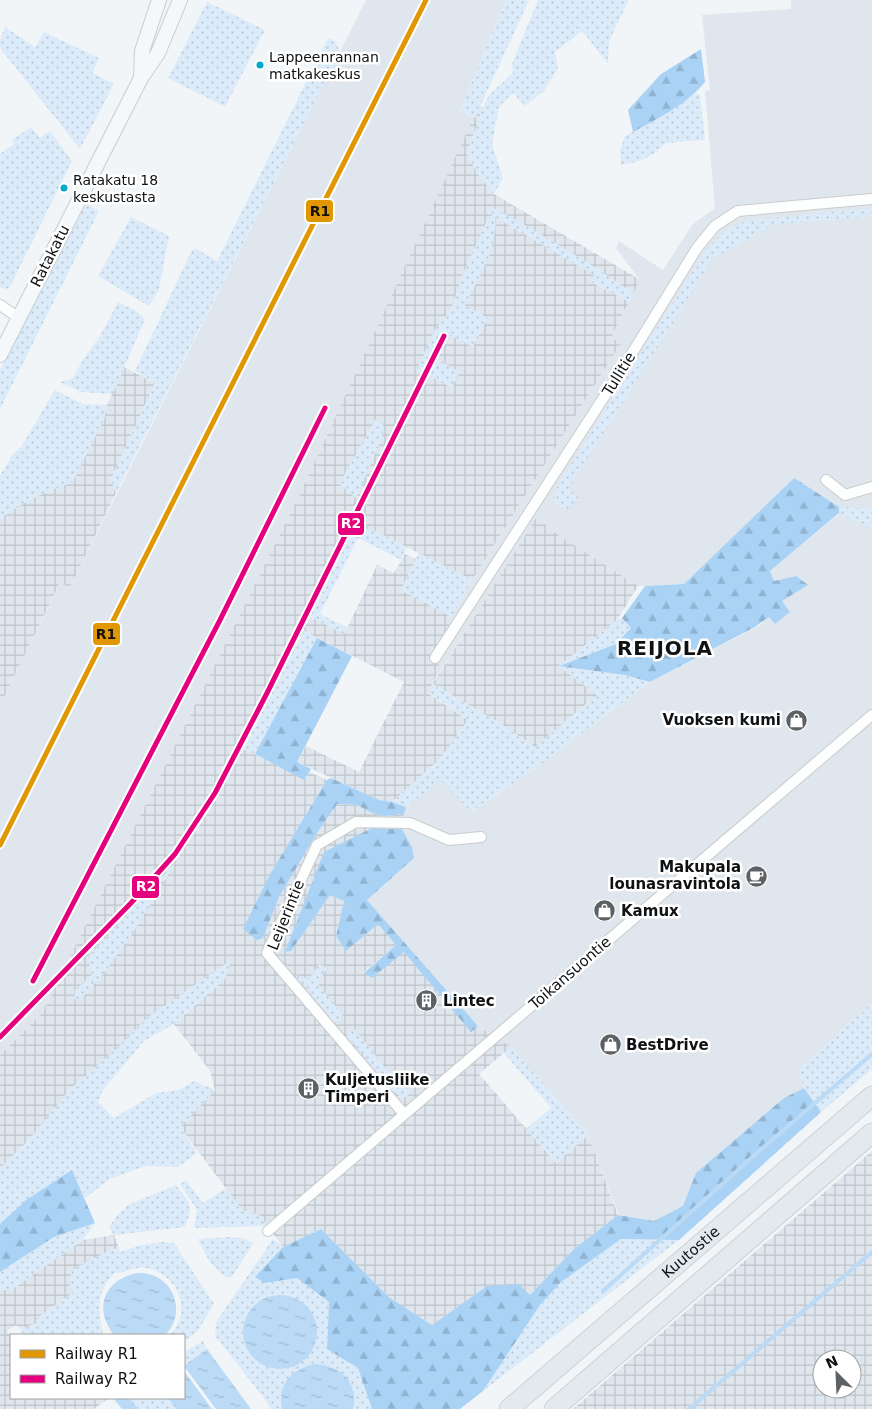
<svg xmlns="http://www.w3.org/2000/svg" width="872" height="1409" font-family="'DejaVu Sans',sans-serif">
<defs>
<pattern id="industrial-grid" width="8" height="8" patternUnits="userSpaceOnUse" patternTransform="scale(1.25)"><rect width="8" height="8" fill="#dfe6ed"/><path d="M0 4h8M4 0v8" fill="none" stroke="#bec4ca"/></pattern>
<pattern id="grass-dots" width="8" height="8" patternUnits="userSpaceOnUse" patternTransform="scale(1.25)"><rect width="8" height="8" fill="#dbebf9"/><path d="M2 2h.1M6 6h.1" fill="none" stroke="#bbc8d5" stroke-width="1.8" stroke-linecap="round"/></pattern>
<pattern id="forest-firs" width="22" height="20" patternUnits="userSpaceOnUse" patternTransform="scale(1.25)"><rect width="22" height="20" fill="#a9d2f5"/><path d="M5 1l3.5 6h-7zM16 11l3.5 6h-7z" fill="#90b3d1"/></pattern>
<pattern id="water-ripples" width="26" height="14" patternUnits="userSpaceOnUse" patternTransform="scale(1.25)"><rect width="26" height="14" fill="#bbdaf5"/><path d="M2 4q2-2 4 0t4 0M15 11q2-2 4 0t4 0" fill="none" stroke="#a0bad1"/></pattern>
</defs>
<rect width="100%" height="100%" fill="#f2f5f7"/>
<g fill="#dfe6ed">
<path d="M366,0H506L460,111L475,118L300,494L42,1013L0,1055V705L61,582L70,587Z"/>
<path d="M791,0H872V1003L799,1069L804,1088L784,1098L696,1173L684,1206L654,1221L619,1215L588,1135L511,1047L478,1026L367,900L414,858L412,847L402,829L404,814L406,807L441,779L472,812L544,762L650,682L759,626L769,617L775,624L790,612L782,601L796,576L774,581L770,571L839,514L794,478L684,584L645,586H638L557,534L536,519L432,684L452,617L472,580L620,344L611,338L624,310L630,302L639,279L616,248L619,241L663,270L692,225L715,208L705,91L710,90L702,15L791,9Z"/>
</g>
<g fill="url(#industrial-grid)" fill-rule="evenodd">
<path d="M479,106L483,107L467,154L478,174L494,194L639,279L634,294L596,268L526,226L492,208L488,213L595,275L591,282L630,302L624,310L611,338L621,343L472,580L357,522L310,617L345,633L377,565L394,573L405,554L416,559L401,590L452,617L434,682L536,518L557,534L638,586L617,620L559,666L597,695L535,747L501,724L433,684L429,694L468,720L440,759L392,802L379,800L297,762L306,746L359,772L404,682L304,631L242,748L305,779L309,772L327,780L270,874L243,929L263,938L279,897L317,833L337,804L357,805L372,813L385,816L404,814L402,829L372,828L285,952L291,951L330,895L344,901L336,936L346,951L378,924L396,945L364,972L372,978L404,951L471,1031L478,1026L511,1047L479,1074L556,1163L588,1135L618,1215L574,1249L530,1295L487,1286L432,1325L390,1298L321,1229L283,1247L260,1216L242,1210L180,1127L215,1090L210,1071L174,1024L225,979L148,1017L28,1141L0,1168V1055L42,1013L300,494Z"/>
<path d="M124,367L155,383L111,479L116,493L70,587L60,583L0,705V519L22,503L57,487L72,483L104,419L107,405Z"/>
<path d="M872,1151V1409H573ZM822,1359H852V1389H822Z"/>
<path d="M114,1235L119,1248L110,1250L74,1292L37,1318L38,1323L20,1329L16,1325L7,1331L11,1337V1398H109L94,1409H0V1290H11L83,1240Z"/>
</g>
<g fill="url(#grass-dots)">
<path d="M506,0H529L475,118L460,111Z"/>
<path d="M538,0H629L609,41L608,64L582,31L555,52L558,68L544,91L525,106L513,93L499,107L492,144L503,178L494,194L478,174L467,154L483,107L489,95L513,73L512,64Z"/>
<path d="M207,2L265,30L225,107L168,78Z"/>
<path d="M5,27L35,47L44,32L99,58L92,73L114,84L80,149L0,48V40Z"/>
<path d="M328,38L335,41L340,52L116,493L111,479L155,383L135,371L191,252L195,248L217,261Z"/>
<path d="M696,93L700,95L705,140L666,143C651,158 642,161 621,165L620,150L625,136L669,112Z"/>
<path d="M31,127L40,138L50,131L72,161L11,285L7,289L1,288L0,286V154L14,144L12,140Z"/>
<path d="M87,204L99,211L0,409V370L75,221Z"/>
<path d="M492,207C541,233 588,262 634,294L630,302L591,282L594,275L495,217C499,245 478,280 465,305L488,318L473,347L450,335L437,359L460,372L452,388L429,376L416,372L434,331L451,309L462,276L488,218L494,216L488,213Z"/>
<path d="M872,208V216L777,224L770,226L712,259L684,306L568,489L579,497L567,510L554,503L557,487L704,253C718,236 725,229 746,221Z"/>
<path d="M131,217L169,236L159,290L149,306L98,276Z"/>
<path d="M118,302L135,310L145,319L113,394L81,392L60,382L73,378L84,358L100,336Z"/>
<path d="M55,390L83,404L107,405L104,419L72,483C45,491 22,503 0,519V476L12,455L21,447Z"/>
<path d="M375,420L383,423L382,438L356,498L339,484Z"/>
<path d="M839,507L870,509L872,507V529L839,513Z"/>
<path d="M357,522L407,547L401,560L358,538L320,614L347,627L345,634L310,617Z"/>
<path d="M419,553L472,580L452,617L401,590Z"/>
<path d="M622,618L631,628L616,644L560,665L625,675L650,682L639,690L544,762L471,812L441,780L406,807L392,802L440,759L468,720L429,693L432,684L501,724L535,747L597,695L559,666L617,620Z"/>
<path d="M304,631L317,638L255,754L242,748Z"/>
<path d="M176,862L131,936L101,977L82,998L74,999L75,990L92,975L88,957Z"/>
<path d="M231,960L225,979L174,1024L144,1041L103,1090L98,1102L114,1118L156,1093L179,1090L194,1081L215,1090L180,1127L197,1153L178,1167L146,1166L110,1179L85,1198L72,1170L26,1200L0,1224V1168L28,1141L70,1089L117,1048L148,1017Z"/>
<path d="M319,964L327,968L318,984L343,1015L335,1023L295,975L309,979Z"/>
<path d="M872,1003V1069L821,1112L804,1088L799,1069Z"/>
<path d="M353,1027L391,1075L403,1081L410,1089V1094L403,1098L390,1089L347,1035Z"/>
<path d="M511,1047L588,1135L556,1163L526,1129L551,1108L504,1053Z"/>
<path d="M186,1180L203,1203L226,1188L242,1210L260,1215L267,1226L194,1228L197,1210L180,1184Z"/>
<path d="M176,1185C191,1205 194,1204 185,1227L114,1235L109,1227L116,1217L128,1205Z"/>
<path d="M95,1223L83,1240L11,1290H0V1272L54,1237Z"/>
<path d="M230,1237L246,1239L253,1244L232,1277H225L209,1261L198,1239Z"/>
<path d="M273,1239L283,1247L256,1276L265,1283L297,1278L329,1302L327,1348L358,1368L372,1409H270L267,1402L215,1336L216,1322Z"/>
<path d="M621,1239L679,1240L483,1391L540,1305L561,1282Z"/>
<path d="M162,1242L174,1243L214,1304L197,1332L184,1341V1335H170C194,1311 177,1272 145,1268C134,1266 125,1274 114,1273C97,1294 97,1307 103,1332L100,1335H24L20,1329L37,1323V1318L74,1292L68,1283L73,1269L110,1250L119,1248L120,1252L141,1245Z"/>
<path d="M203,1341L207,1349L184,1366V1352Z"/>
<path d="M129,1398H168L176,1409H138Z"/>
</g>
<g fill="url(#forest-firs)">
<path d="M701,49L705,82C686,105 659,118 633,132L628,110L661,74Z"/>
<path d="M794,478L839,507V513L770,571L774,581L796,576L808,585L782,601L790,612L775,624L769,617L755,627L650,682L625,675L559,666L616,644L631,628L622,618L645,586L684,584Z"/>
<path d="M317,638L352,656L297,762L311,769L304,780L255,754Z"/>
<path d="M331,778L379,800L392,802L406,807L404,814L385,816L372,813L357,805L337,804L317,833L279,897L263,938L257,940L243,929L270,874L327,780Z"/>
<path d="M372,828L402,829L412,847L414,858L367,900L478,1026L471,1032L404,952L372,978L364,973L396,945L378,924L346,951L336,936L344,901L330,895L291,951L285,952L324,852Z"/>
<path d="M804,1088L821,1112L679,1240L621,1239L561,1282L540,1305L483,1391L460,1409H372L358,1368L327,1349L329,1302L297,1278L265,1283L255,1277L283,1247L321,1229L390,1298L432,1325L487,1286L519,1284L530,1295L574,1249L618,1215L654,1221L683,1206L696,1173L784,1098Z"/>
<path d="M72,1170L95,1223L54,1237L0,1272V1224L26,1200Z"/>
</g>
<g fill="url(#water-ripples)">
<path d="M137,1273C145,1273 153,1274 160,1279C179,1291 182,1320 165,1335H114C93,1308 104,1280 137,1273Z"/>
<circle cx="280" cy="1332" r="37"/>
<path d="M207,1349L251,1409H216L184,1366Z"/>
<path d="M315,1364C341,1366 358,1381 353,1409H282C277,1384 292,1369 315,1364Z"/>
<path d="M184,1371L212,1409H176L168,1398H184Z"/>
<path d="M113,1398H129L138,1409H122Z"/>
</g>
<g fill="none" stroke-linecap="round" stroke-linejoin="round">
<g stroke="#bbdaf5" stroke-width="4">
<path d="M603,1291L757,1153L872,1054"/>
<path d="M689,1409L872,1252"/>
</g>
<defs>
<g id="street">
<path d="M0,305L19,318"/>
<path d="M826,480L845,495L872,487"/>
<path d="M435,658L626,363L697,248L715,226L738,211L872,199"/>
<path d="M404,1114L267,953L317,845L356,822L410,823L449,840L481,837"/>
<path d="M268,1231L872,715"/>
</g>
<g id="secondary">
<path d="M141,77L142,51L159,0"/>
<path d="M0,355L141,78L158,53L180,0"/>
</g>
<g id="highway">
<path id="s1" d="M509,1409L872,1096"/>
<path d="M554,1409L872,1133"/>
</g>
</defs>
<use href="#street" stroke="#caccce" stroke-width="12"/>
<use href="#secondary" stroke="#caccce" stroke-width="16"/>
<use href="#highway" stroke="#cfd0d1" stroke-width="21"/>
<use href="#street" stroke="#fdfefe" stroke-width="10"/>
<use href="#secondary" stroke="#f5f8fa" stroke-width="14"/>
<use href="#highway" stroke="#e2eaf0" stroke-width="19"/>
<defs>
<path id="rail-1" d="M0,845L426,0"/>
<g id="rail-2">
<path d="M33,981L220,620L325,408"/>
<path d="M0,1037L131,903L175,854L215,793L267,693L444,336"/>
</g>
</defs>
<use href="#rail-1" stroke="#fff" stroke-width="9"/>
<use href="#rail-2" stroke="#fff" stroke-width="9"/>
<use href="#rail-1" stroke="#e09702" stroke-width="5"/>
<use href="#rail-2" stroke="#e5007d" stroke-width="5"/>
</g>
<defs>
<symbol id="shop-disc" viewBox="-11 -11 22 22"><circle r="9.5" fill="#5e6163" stroke="#fff"/><path d="M-5-2.5h2.3a2.7 3.5 0 0 1 5.4 0H5L5.5 6h-11ZM-1.5-2.5h3a1.5 2.3 0 0 0-3 0Z" fill="#fff"/></symbol>
<symbol id="cafe-disc" viewBox="-11 -11 22 22"><circle r="9.5" fill="#5e6163" stroke="#fff"/><path d="M-5.5-4.5H6V0H3Q3 3.5 0 3.5H-2.5Q-5.5 3.5-5.5 0ZM3-3.2v2h1.7v-2ZM-6 4.5H4V6H-6Z" fill="#fff"/></symbol>
<symbol id="building-disc" viewBox="-11 -11 22 22"><circle r="9.5" fill="#5e6163" stroke="#fff"/><path d="M-4-6H4V6H1V3H-1V6H-4ZM-2.5-4.3h1.7v1.8h-1.7ZM.8-4.3h1.7v1.8H.8ZM-2.5-1h1.7V.8h-1.7ZM.8-1h1.7V.8H.8Z" fill="#fff"/></symbol>
</defs>
<g fill-rule="evenodd">
<use href="#shop-disc" x="784" y="708" width="25" height="25"/>
<use href="#cafe-disc" x="744" y="864" width="25" height="25"/>
<use href="#shop-disc" x="592" y="898" width="25" height="25"/>
<use href="#building-disc" x="414" y="988" width="25" height="25"/>
<use href="#shop-disc" x="598" y="1032" width="25" height="25"/>
<use href="#building-disc" x="296" y="1076" width="25" height="25"/>
</g>
<g fill="#00a9ce" stroke="#fff" stroke-width="2">
<circle cx="260" cy="65" r="4.5"/>
<circle cx="64" cy="188" r="4.5"/>
</g>
<g text-anchor="middle" stroke-width="5" stroke-linejoin="round" paint-order="stroke">
<g font-size="14" fill="#0f1113" stroke="#fff" text-anchor="start">
<text x="269" y="62">Lappeenrannan<tspan x="269" dy="17">matkakeskus</tspan></text>
<text x="73" y="185">Ratakatu 18<tspan x="73" dy="17">keskustasta</tspan></text>
</g>
<g font-size="15" fill="#0f1113" stroke="#fff">
<text transform="translate(50 256) rotate(-63)" y="5">Ratakatu</text>
<text transform="translate(619 374) rotate(-58)" y="5">Tullitie</text>
<text transform="translate(286 915) rotate(-68)" y="5">Leijerintie</text>
<text transform="translate(570 973) rotate(-41)" y="5">Toikansuontie</text>
<text dy="5" stroke="none"><textPath href="#s1" startOffset="240">Kuutostie</textPath></text>
</g>
<g font-size="15" font-weight="bold" fill="#0f1113" stroke="#fff" text-anchor="start">
<text x="781" y="725" text-anchor="end">Vuoksen kumi</text>
<text x="741" y="872" text-anchor="end">Makupala<tspan x="741" dy="17">lounasravintola</tspan></text>
<text x="621" y="916">Kamux</text>
<text x="443" y="1006">Lintec</text>
<text x="626" y="1050">BestDrive</text>
<text x="325" y="1085">Kuljetusliike<tspan x="325" dy="17">Timperi</tspan></text>
</g>
<g font-size="20" font-weight="bold" letter-spacing="1" fill="#0f1113" stroke="#fff">
<text x="665" y="655">REIJOLA</text>
</g>
</g>
<g stroke="#fff" stroke-width="2">
<rect x="305" y="199" width="29" height="24" rx="5" fill="#e09702"/>
<rect x="337" y="512" width="28" height="24" rx="5" fill="#e5007d"/>
<rect x="92" y="622" width="29" height="24" rx="5" fill="#e09702"/>
<rect x="131" y="875" width="29" height="24" rx="5" fill="#e5007d"/>
</g>
<g font-size="14" text-anchor="middle" font-weight="bold" fill="#fff">
<text x="351" y="528">R2</text>
<text x="146" y="891">R2</text>
</g>
<g font-size="14" text-anchor="middle" font-weight="bold" fill="#111">
<text x="320" y="216">R1</text>
<text x="106" y="639">R1</text>
</g>
<rect x="10" y="1334" width="175" height="65" fill="#ffffff" stroke="#9fa0a1"/>
<rect x="20" y="1350" width="25" height="8" fill="#e09702" stroke="#9fa0a1"/>
<text x="55" y="1359" font-size="15" fill="#0f1113">Railway R1</text>
<rect x="20" y="1375" width="25" height="8" fill="#e5007d" stroke="#9fa0a1"/>
<text x="55" y="1384" font-size="15" fill="#0f1113">Railway R2</text>
<g transform="translate(837 1374) rotate(336)"><circle r="24" fill="#ffffff" stroke="#9fa0a1"/>
<path d="M0-4L9 19L0 12L-9 19Z" fill="#5e6163"/>
<text y="-8" font-size="14" font-weight="bold" text-anchor="middle" fill="#0f1113">N</text>
</g>
</svg>
